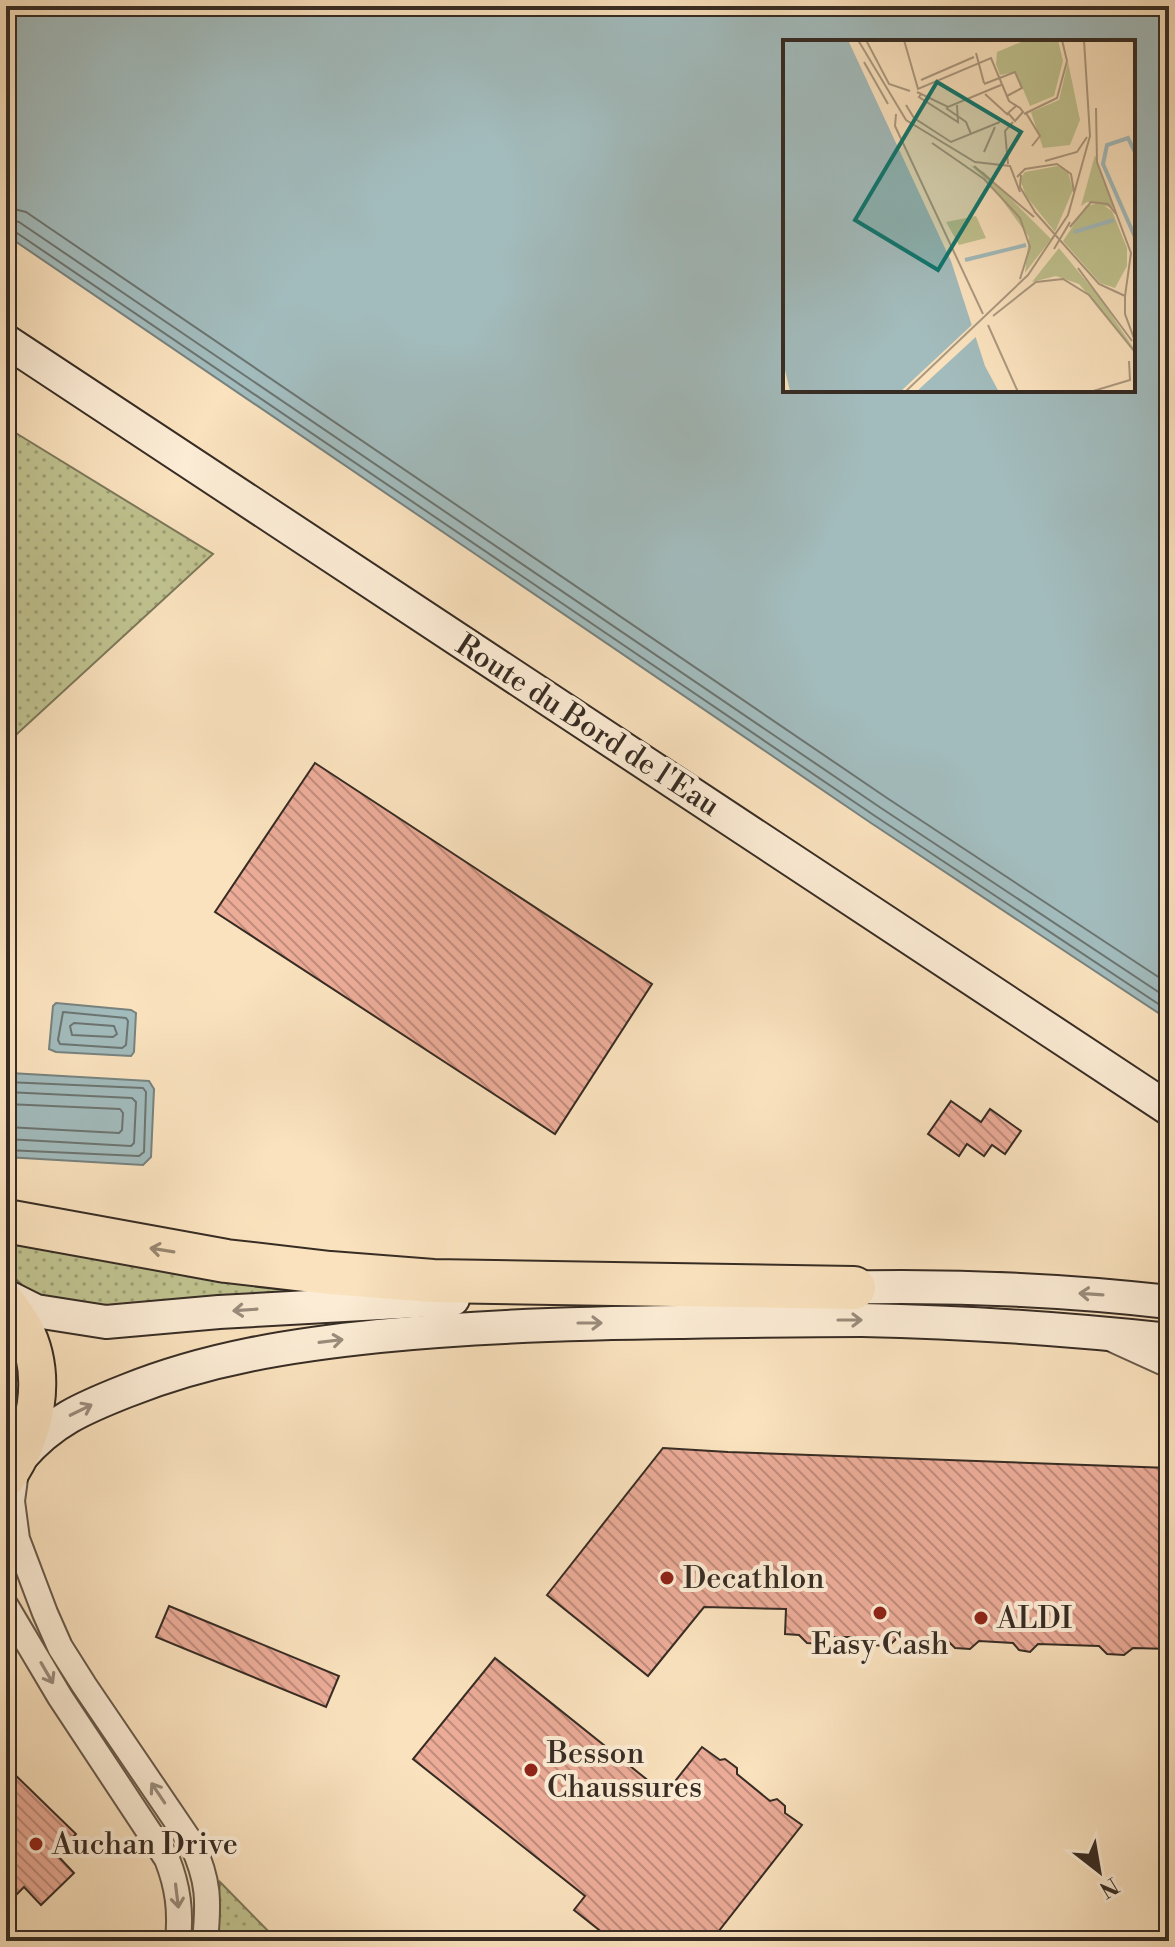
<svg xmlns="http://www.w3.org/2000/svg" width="1175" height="1947" font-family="'Libre Bodoni',serif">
<defs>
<pattern id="grass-dots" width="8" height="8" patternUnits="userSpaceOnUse" patternTransform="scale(2)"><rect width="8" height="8" fill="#c0c390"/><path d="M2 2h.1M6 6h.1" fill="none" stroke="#9d9f75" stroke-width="1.8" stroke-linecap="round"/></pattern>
<pattern id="building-back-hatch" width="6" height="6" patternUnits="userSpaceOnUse" patternTransform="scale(2)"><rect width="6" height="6" fill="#ecac98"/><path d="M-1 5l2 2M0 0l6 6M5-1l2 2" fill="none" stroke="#c08c7c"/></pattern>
</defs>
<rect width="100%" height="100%" fill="#fae2be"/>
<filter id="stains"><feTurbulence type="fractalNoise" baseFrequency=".0025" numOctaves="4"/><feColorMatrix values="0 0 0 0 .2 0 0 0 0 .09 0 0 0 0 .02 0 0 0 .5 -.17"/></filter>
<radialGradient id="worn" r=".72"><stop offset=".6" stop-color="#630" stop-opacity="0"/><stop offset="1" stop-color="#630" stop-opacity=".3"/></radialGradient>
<g fill="url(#grass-dots)" stroke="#7c785a" stroke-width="2">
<path d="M6,427L213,554L6,744Z"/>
<path d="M6,1236L327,1292L84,1308L33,1295L6,1270Z"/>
<path d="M220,1882L278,1941H215Z"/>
</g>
<g fill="#a2bbbc" stroke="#77827f" stroke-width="2" fill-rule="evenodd">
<path d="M6,6H1169V1020L871,823L6,235ZM785,42H1133V390H785Z"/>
<path d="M56,1003L131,1010L136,1013L134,1052L131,1056L56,1052L49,1049L53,1006Z"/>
<path d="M10,1073L149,1081L154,1089L151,1157L143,1165L6,1157V1077Z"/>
</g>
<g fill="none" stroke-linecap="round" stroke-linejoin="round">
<g stroke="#6c7470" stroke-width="2">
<path d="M6,207L26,212L887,798L1169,984"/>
<path d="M6,219L19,222L881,808L1169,999"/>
<path d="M6,229L14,231L875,816L1169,1011"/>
<path d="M63,1012L126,1018L128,1021L126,1045L122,1048L60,1044L58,1040Z"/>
<path d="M74,1023L114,1026L117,1034L113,1037L72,1035L70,1026Z"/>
<path d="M6,1082L143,1088L146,1092L144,1152L139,1156L6,1150"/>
<path d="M6,1092L132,1098L136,1102L134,1143L131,1146L6,1139"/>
<path d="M6,1104L120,1109L123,1113L122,1130L119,1133L6,1127"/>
</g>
</g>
<g fill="url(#building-back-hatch)" stroke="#372c24" stroke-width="2">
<path d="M315,763L652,984L555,1134L215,912Z"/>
<path d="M951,1101L981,1122L990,1109L1021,1131L1005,1154L992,1145L984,1156L967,1144L959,1156L928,1134Z"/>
<path d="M663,1448L728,1452L1169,1468V1649L1133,1648L1124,1655L1107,1654L1099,1646L1038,1644L1030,1652L1019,1650L1013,1643L979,1641L970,1649L955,1648L947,1640L896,1639L889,1646L870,1645L863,1637H831L823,1644L807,1643L799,1635L785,1634L786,1609L704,1607L648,1676L547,1595Z"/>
<path d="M169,1606L339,1676L326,1707L156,1637Z"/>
<path d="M495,1658L665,1794L702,1747L720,1760L725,1759L737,1768V1774L770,1801L777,1799L785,1806V1813L802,1825L711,1941H613L574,1910L585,1896L413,1759Z"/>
<path d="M6,1766L76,1834L56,1854L74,1873L41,1905L24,1887L6,1905Z"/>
</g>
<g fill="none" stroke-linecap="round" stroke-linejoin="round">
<defs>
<g id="street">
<path d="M1114,1340L1169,1365"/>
<path d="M17,1464L12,1501L17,1539L45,1613L60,1647L84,1685L192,1844C209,1881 209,1901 205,1941"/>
<path d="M6,1606L60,1697L167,1859C178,1887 181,1911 178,1941"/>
</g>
<g id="secondary">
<path d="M6,341L1169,1109"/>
<path d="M832,1288C944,1285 1057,1289 1169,1302"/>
<path d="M6,1296L36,1311L106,1322L219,1312L453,1299"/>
<path d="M21,1457C52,1421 83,1408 126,1391C208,1358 292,1345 379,1336C480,1326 579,1323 680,1322C741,1321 801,1320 862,1320C964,1322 1067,1329 1169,1340"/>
</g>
<path id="primary" d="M6,1301C12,1310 19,1319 24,1328C49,1376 36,1436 6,1479"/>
<path id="highway" d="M6,1221L226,1261L330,1273L433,1281L854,1288"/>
</defs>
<use href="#street" stroke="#685a4a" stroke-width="28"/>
<use href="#secondary" stroke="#372c24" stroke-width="36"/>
<use href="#primary" stroke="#372c24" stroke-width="40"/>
<use href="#highway" stroke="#372c24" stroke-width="46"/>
<use href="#street" stroke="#fcecd5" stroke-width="24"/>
<use href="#secondary" stroke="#fcecd5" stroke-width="32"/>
<use href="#primary" stroke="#fae2be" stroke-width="36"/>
<use href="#highway" stroke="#fae2be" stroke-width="42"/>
</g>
<defs><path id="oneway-shaft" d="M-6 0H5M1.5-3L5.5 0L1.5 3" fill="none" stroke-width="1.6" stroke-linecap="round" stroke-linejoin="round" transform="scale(2)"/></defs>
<use stroke="#988771" href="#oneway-shaft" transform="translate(162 1250) rotate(-171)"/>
<g stroke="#9a8c7c">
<use href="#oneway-shaft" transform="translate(1091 1294) rotate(-176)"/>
<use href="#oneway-shaft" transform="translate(245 1310) rotate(176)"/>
<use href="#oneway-shaft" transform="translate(850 1320)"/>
<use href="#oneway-shaft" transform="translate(590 1323)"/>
<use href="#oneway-shaft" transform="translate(331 1341) rotate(-7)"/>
<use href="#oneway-shaft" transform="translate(81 1410) rotate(-26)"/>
<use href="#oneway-shaft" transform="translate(47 1673) rotate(60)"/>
<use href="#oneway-shaft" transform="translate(158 1793) rotate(-124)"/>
<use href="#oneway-shaft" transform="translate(177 1896) rotate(83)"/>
</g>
<g fill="#8f2418" stroke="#fcecd5" stroke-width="3">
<circle cx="667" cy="1578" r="8"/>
<circle cx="880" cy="1613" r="8"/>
<circle cx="981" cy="1618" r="8"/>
<circle cx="531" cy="1770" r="8"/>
<circle cx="36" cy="1844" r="8"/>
</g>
<g text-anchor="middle" stroke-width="8" stroke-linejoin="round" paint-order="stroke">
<g font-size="30" fill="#372c24" stroke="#fcecd5">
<text transform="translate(588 725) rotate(33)" y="10">Route du Bord de l'Eau</text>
</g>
<g font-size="30" fill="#372c24" stroke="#fcecd5" text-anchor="start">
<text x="683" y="1588">Decathlon</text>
<text x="997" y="1628">ALDI</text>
<text x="880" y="1654" text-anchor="middle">Easy Cash</text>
<text x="547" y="1763">Besson<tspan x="547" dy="34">Chaussures</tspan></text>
<text x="52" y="1854">Auchan Drive</text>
</g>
</g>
<g transform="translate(783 40)">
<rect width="352" height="352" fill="#fae2be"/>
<path d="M312,115L331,168L304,162L298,166ZM187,125L201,132L268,199L242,233L246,197L206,142ZM275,126L285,132L290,150L272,192L243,156L237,139L242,132ZM317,163L329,171L344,208V226L332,248L317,243L280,201L303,166ZM193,176L203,198L176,205L163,182ZM276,208L317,258L352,310L296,244L273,236L249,242Z" fill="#c0c390"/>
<path d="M243,0H275L280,21L271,56L247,66L233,32L217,35L213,24L214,12ZM285,22L297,80L287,105L260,108L248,72L276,60Z" fill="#c0c390"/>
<path d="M0,0H65L168,221L202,326L216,352L7,351L0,322Z" fill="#a2bbbc"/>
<path d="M192,282L196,294L133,352H117Z" fill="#fae2be"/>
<path fill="none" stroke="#a2bbbc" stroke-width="4" d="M0,39L97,269L117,352M352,112L345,98L324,105L320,124L352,197M291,192L331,180M182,220L243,205"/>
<path fill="none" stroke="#ac9980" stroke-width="2" d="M75,0L123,80L192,122L227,126L237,152M83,0L106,44L127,51M121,0L135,49L208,18L226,61L237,68L240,72L232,81L225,73L233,66M193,13L201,43M81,22L105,64M138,40L191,17M201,44L232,32L239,48L224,56M134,52L165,67L218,45M139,53L136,57L175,82L174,65M202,54L225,75M123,65L131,78L168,102L217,82M163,68L183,82L188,94M313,68L314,122L348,213L342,256M243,73L257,96L249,106M113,74L112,86L200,274M241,74L274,58L284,21L279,0M149,103L201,139L237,178L247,207L237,239M201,112L212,87M262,121L294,112L304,97M225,124L222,91L230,82M191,126L251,177M238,135L237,147L252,172M234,137L242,129L274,124L288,134L291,152M251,171L316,244L342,256V274L352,301M287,187L308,162L325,164L333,174M271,209L287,182M295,228L349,301M210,276L253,242L280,239L306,255L352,312M205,285L235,352M122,352L245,235L285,175L307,96L301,0M307,352L347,340L346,321"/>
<path fill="#0f766e" fill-opacity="0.15" stroke="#0f766e" stroke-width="4" d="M154,42L238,92L155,230L72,180Z"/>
<rect width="352" height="352" fill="none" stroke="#372c24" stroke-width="4"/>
</g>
<rect width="1175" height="1947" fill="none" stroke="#fae2be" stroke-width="32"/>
<rect x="8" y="8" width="1159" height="1931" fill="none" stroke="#372c24" stroke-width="4"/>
<rect x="16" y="16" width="1143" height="1915" fill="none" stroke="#372c24" stroke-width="2"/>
<g transform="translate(1099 1871) rotate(149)" stroke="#fcecd5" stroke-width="6" paint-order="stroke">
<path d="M0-6L14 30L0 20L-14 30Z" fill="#372c24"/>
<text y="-12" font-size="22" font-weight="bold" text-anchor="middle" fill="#372c24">N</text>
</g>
<rect width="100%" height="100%" filter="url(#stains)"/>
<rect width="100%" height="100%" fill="url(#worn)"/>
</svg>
